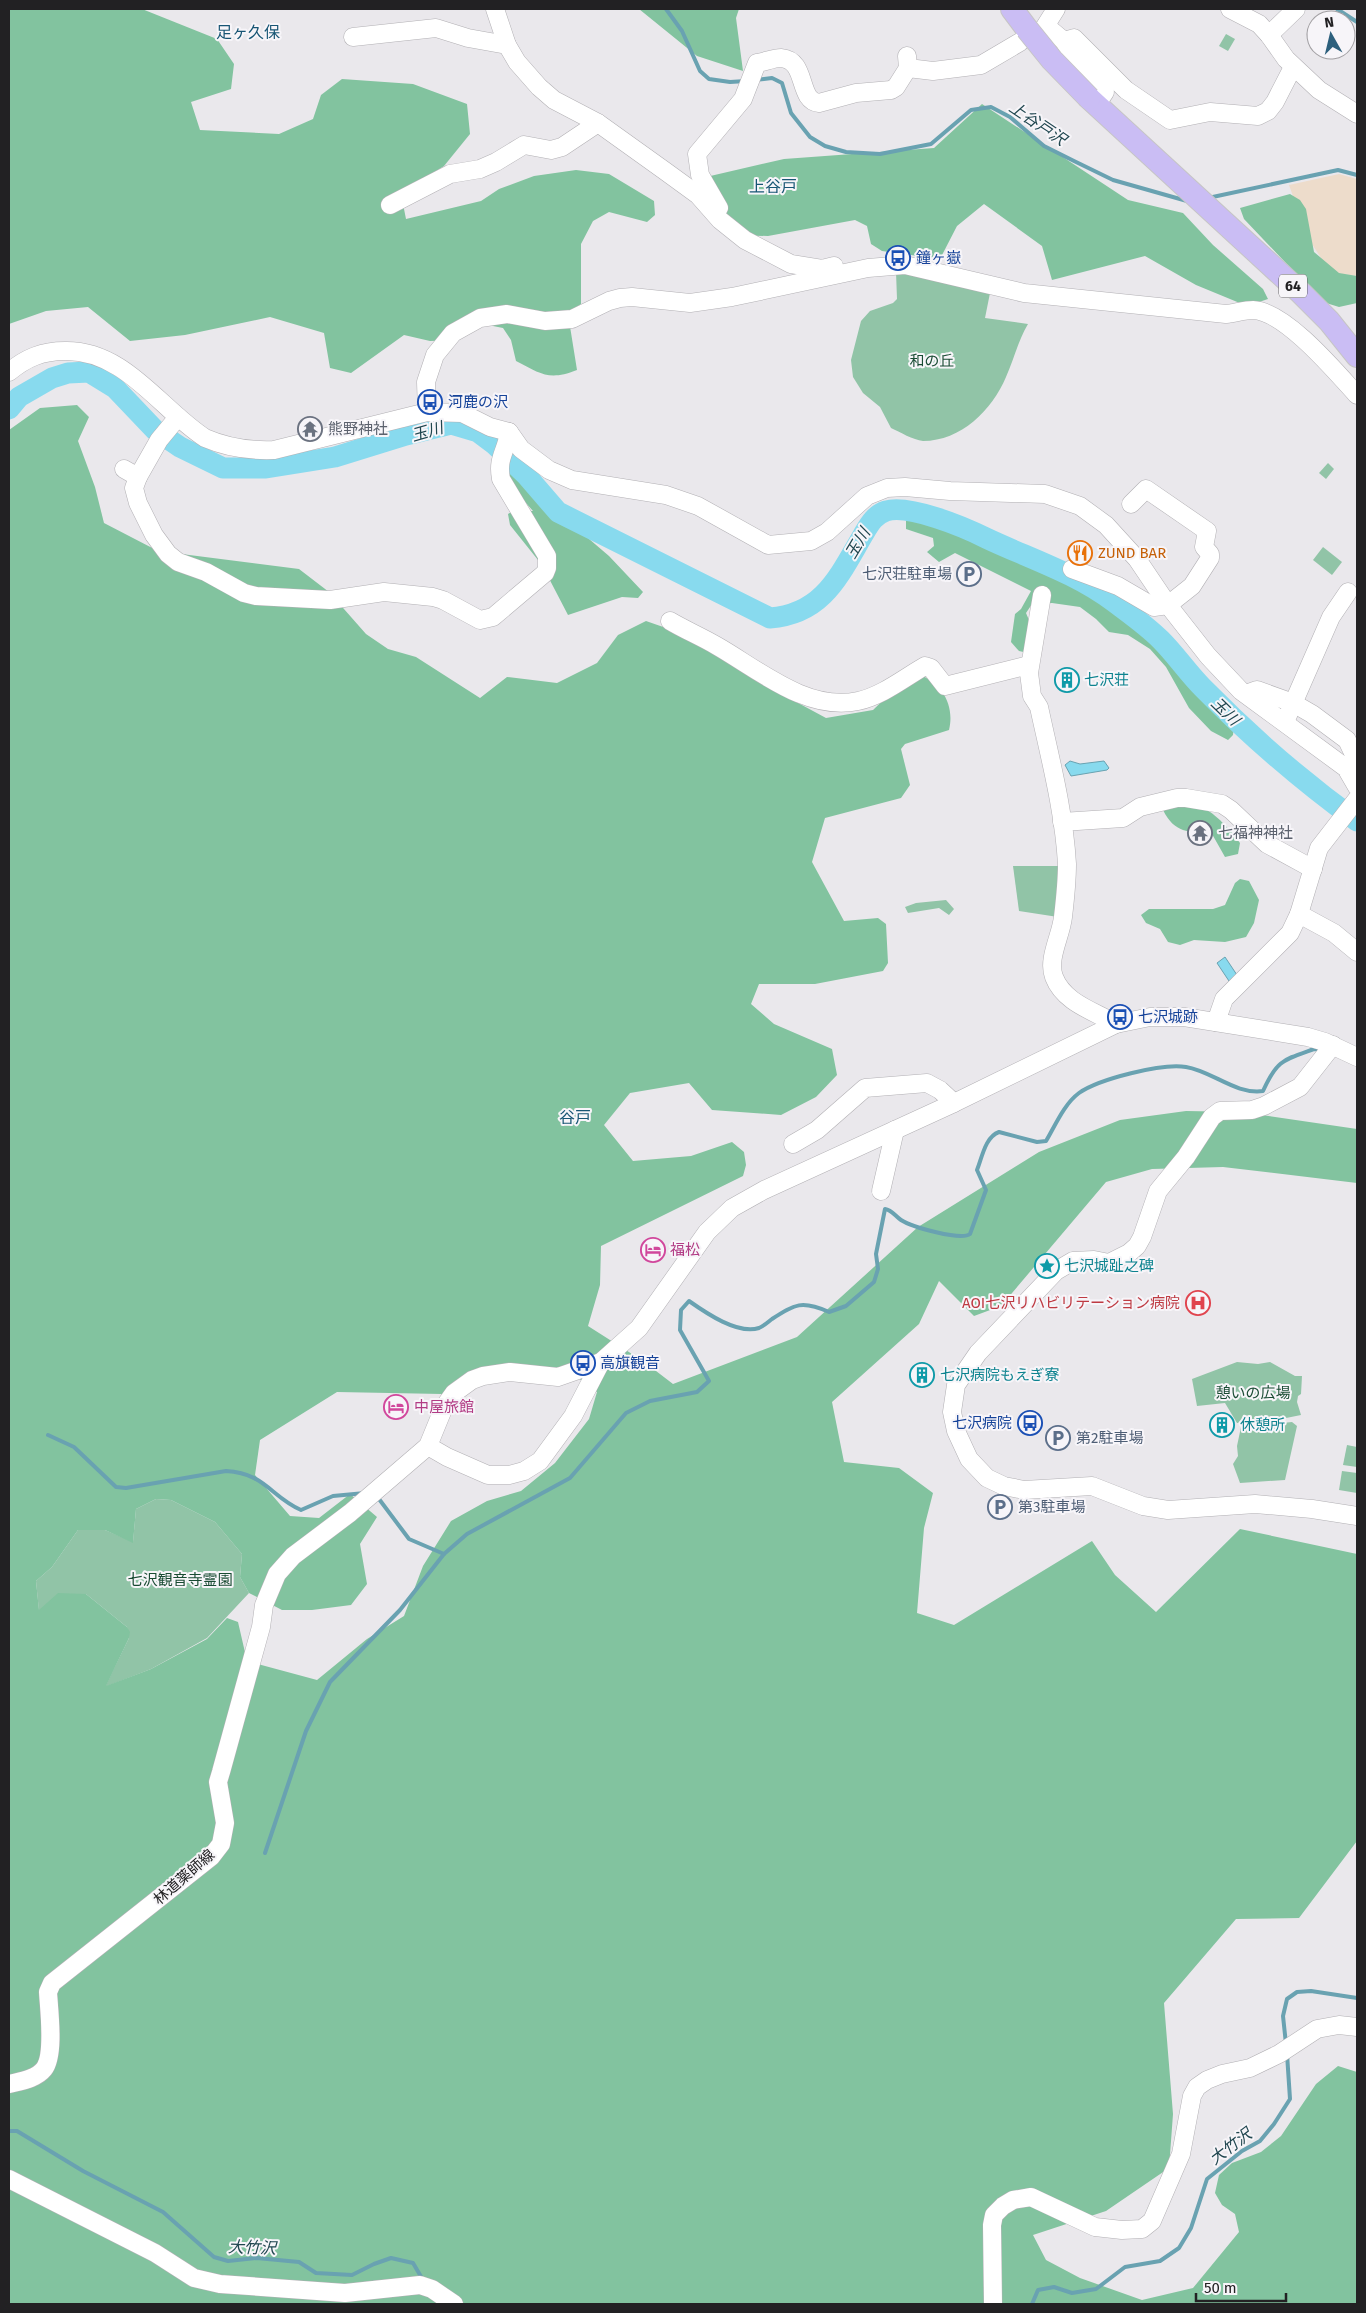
<svg xmlns="http://www.w3.org/2000/svg" width="1366" height="2313" font-family="'Fira Sans','Noto Sans JP',sans-serif">
<rect width="100%" height="100%" fill="#eae8ec"/>
<path fill="#eddccb" d="M1339,174L1357,179V276L1335,273L1325,264L1308,238L1289,185Z"/>
<g fill="#91c4a7">
<path d="M1226,34L1235,39L1228,51L1219,46Z"/>
<path d="M896,272L991,288L985,318L1028,324C1018,341 1014,359 1006,377C992,410 961,441 923,441C913,440 900,432 891,428L880,407L863,393L853,377L851,360L861,321L870,311L893,303L897,299Z"/>
<path d="M1328,463L1334,469L1326,479L1319,473Z"/>
<path d="M1323,547L1342,562L1332,575L1313,560Z"/>
<path d="M1013,866H1059L1058,917L1019,911Z"/>
<path d="M946,900L954,909L949,915L939,908L908,913L905,907L916,903Z"/>
<path d="M1237,1362L1258,1364L1270,1362L1295,1376H1302L1301,1394L1298,1396L1297,1402L1301,1415L1256,1424L1237,1423L1225,1403L1197,1406L1192,1379Z"/>
<path d="M1292,1422L1297,1426L1285,1480L1240,1483L1233,1464L1238,1456L1237,1446L1241,1427Z"/>
<path d="M1347,1445L1357,1447V1467L1343,1465Z"/>
<path d="M1342,1471L1357,1473V1493L1339,1490Z"/>
<path d="M156,1499L171,1500L215,1522L242,1554L240,1577L249,1593L207,1638L151,1669L105,1687L129,1638L127,1627L86,1594L39,1611L36,1581L52,1567L78,1530H105L133,1542L136,1509Z"/>
</g>
<g fill="#82c39f" fill-rule="evenodd">
<path d="M9,9H142L217,39L234,64L231,89L191,102L200,130L279,134L313,119L321,95L342,79L413,84L467,104L470,134L444,166L401,194L406,219L481,201L499,189L534,176L576,170L609,174L654,201L655,215L647,222L609,212L593,221L581,244V304L568,314L577,370C549,381 541,374 516,361L511,340L503,328L483,324L456,340L430,341L404,335L351,373L330,368L324,333L270,317L185,335L130,341L88,307L46,311L9,324Z"/>
<path d="M639,9H739L736,18L743,71L697,56Z"/>
<path d="M982,104L1128,200L1183,213L1213,245L1263,289L1268,299L1247,306L1196,285L1145,256L1052,280L1042,246L984,204L957,226L940,259L882,251L871,244L867,226L855,220L768,236L727,235L706,177L784,159L934,148Z"/>
<path d="M1290,194L1300,200L1306,209L1314,252L1339,273L1357,276V303L1339,307L1323,302L1244,219L1240,208Z"/>
<path d="M77,405L89,417L78,441L95,487L104,523L158,551L299,569L329,592L366,634L388,649L416,657L480,698L507,677L557,683L597,663L618,635L646,621L689,636L750,677L826,718L873,710L900,684L918,674C942,683 955,705 949,730L905,744L901,749L910,785L901,798L825,818L812,862L844,921L878,918L886,924L888,963L883,971L815,984H759L751,1004L774,1024L832,1049L837,1075L816,1097L781,1115L712,1110L689,1083L630,1093L604,1125L633,1161L691,1156L732,1142L744,1152L746,1165L743,1176L601,1246L600,1285L588,1326L643,1361L673,1384L797,1337L918,1227L1039,1152L1120,1120L1186,1111L1242,1112L1357,1129V1183L1223,1167L1152,1169L1106,1182L1001,1306L974,1316L939,1281L919,1324L832,1402L844,1462L899,1468L933,1493L924,1528L917,1613L954,1625L1092,1541L1115,1575L1156,1612L1240,1529L1357,1554V1841L1299,1918L1236,1919L1164,2003L1173,2114L1169,2168L1106,2211L1033,2235L1046,2260L1080,2278L1142,2300L1193,2288L1239,2232L1235,2214L1222,2205L1215,2193L1219,2175L1232,2163L1261,2152L1281,2136L1316,2084L1338,2066L1357,2072V2304H9V430L40,408ZM569,1371L597,1392L589,1419L555,1463L521,1491L487,1501L451,1521L423,1566L404,1616L367,1639L317,1680L247,1661L238,1622L227,1618L207,1639L151,1669L106,1686L129,1638L130,1632L127,1627L86,1594L58,1593L39,1610L36,1581L52,1567L78,1530H105L133,1543L136,1509L156,1499L171,1500L215,1522L242,1554L240,1577L249,1593L282,1610H312L351,1605L367,1584L360,1544L377,1517L350,1494L319,1518L290,1516L255,1475L260,1440L337,1392L442,1394L511,1373Z"/>
<path d="M509,470L520,471L547,503L609,556L643,592L638,598L622,597L568,615L542,565L510,525L508,514L513,511H533L505,479Z"/>
<path d="M906,520H919L943,528H955L1013,554L1026,566L1049,574L1063,569L1083,577L1108,593L1109,607L1119,618L1153,639L1164,650L1234,725L1233,735L1228,740L1211,731L1189,708L1166,667L1150,649L1128,635L1109,632L1096,619L1080,607L1052,603L1032,604L1026,613L1031,625L1028,653L1019,651L1011,642L1015,614L1021,609L1031,591L955,553L939,562L927,552L934,546L933,538L906,529Z"/>
<path d="M1166,805C1176,806 1193,804 1202,808C1215,812 1232,832 1240,843L1238,854L1225,857L1212,834C1188,831 1175,834 1163,810Z"/>
<path d="M1240,879L1249,881L1259,900L1254,923L1246,937L1225,942L1194,940L1180,945L1168,942L1160,929L1146,923L1141,915L1149,909H1213L1225,905L1235,883Z"/>
</g>
<g fill="#88daee" stroke="#69a2b1">
<path d="M1070,761L1080,764L1104,761L1109,768L1107,770L1071,776L1065,765Z"/>
<path d="M1225,957L1237,975L1229,981L1217,963Z"/>
</g>
<g fill="none" stroke-linecap="round" stroke-linejoin="round">
<g stroke="#69a2b1" stroke-width="4">
<path d="M666,9L682,31L700,71L709,79L730,82L746,81"/>
<path d="M1337,9L1357,22"/>
<path d="M755,80L772,78L782,83L791,113L810,137L825,146L846,152L880,154L931,144L971,110L991,107L1010,117L1044,146L1074,161L1113,180L1187,201"/>
<path d="M1208,198L1338,170L1357,175"/>
<path d="M48,1435L74,1447L116,1487L126,1488L226,1471C265,1473 271,1497 301,1510L333,1496L365,1493"/>
<path d="M376,1495L409,1539L444,1554"/>
<path d="M265,1853L306,1731L330,1682L400,1610L444,1554L467,1534L570,1478L626,1413L650,1401L697,1392L709,1381L680,1330L681,1310L689,1301C706,1313 738,1335 759,1328C764,1326 768,1322 772,1319C795,1304 802,1300 829,1312L846,1306L874,1282L878,1269L876,1254L885,1209C892,1210 895,1216 901,1220C912,1227 961,1241 970,1234L986,1190L977,1170C982,1158 985,1137 999,1132L1037,1142L1046,1141C1055,1126 1064,1104 1079,1093C1099,1079 1162,1063 1186,1067C1212,1071 1236,1095 1263,1091C1277,1060 1283,1060 1314,1049L1320,1050"/>
<path d="M1286,2044L1283,2016L1287,1999L1297,1992L1311,1991L1357,1998"/>
<path d="M9,2131H17L83,2171L163,2212L214,2257L228,2261L257,2258L299,2262L316,2273L352,2275L374,2264L391,2258L413,2263L423,2280"/>
<path d="M1032,2304L1038,2290L1054,2287L1072,2293L1096,2289L1125,2267L1160,2261L1179,2248L1191,2228L1207,2179L1242,2151L1260,2141L1274,2124L1290,2099L1287,2054"/>
</g>
<path stroke="#88daee" stroke-width="21" d="M9,409L19,397L52,378L68,373L89,372L115,388L155,430L180,447L223,468H266L335,457L406,435L451,424L478,432L494,444L526,475L558,512L770,618C823,614 839,576 863,535C869,525 874,515 886,511C909,504 964,527 986,538C1028,558 1076,573 1114,602C1130,614 1147,626 1161,640C1176,655 1188,673 1203,688C1251,737 1302,781 1357,821"/>
<defs>
<g id="minor">
<path d="M495,9L507,45L517,62L539,87L554,100L598,123L665,171L698,195L720,220L745,240L791,264L822,269L834,266"/>
<path d="M1230,9L1259,24L1269,35L1286,59L1319,90L1357,114"/>
<path d="M1046,26L1064,41L1068,48L1104,85L1105,92L1096,105"/>
<path d="M1044,28L1056,9"/>
<path d="M1269,35L1296,9"/>
<path d="M353,37L436,28L468,38L507,45"/>
<path d="M1064,41L1074,38L1126,90L1170,120L1210,112L1258,116L1268,111L1275,102L1293,67"/>
<path d="M908,68L933,71L981,65L1020,42"/>
<path d="M390,205L450,174L480,169L496,162L524,145L551,150L562,147L598,123"/>
<path d="M719,208L700,175L697,154L743,99L757,63C764,62 774,58 781,58C808,60 797,101 819,103L856,93L891,90L896,87L908,68L907,56"/>
<path d="M9,372C26,358 42,351 65,351C125,350 159,408 205,438C228,448 249,451 274,450L427,412L462,413L490,427L509,432L521,449L549,470L572,480L666,495L698,506L768,545L811,541L827,532L867,496L887,488L905,487L950,491L1045,494L1080,506L1106,525L1137,559L1168,605L1208,656L1241,691L1346,768L1357,787"/>
<path d="M427,412L426,382L435,355L453,333L480,318L507,314L545,321L572,319L609,301L620,298L632,297L690,303L732,297L868,268L905,265L1024,293L1226,314C1235,313 1245,310 1253,310C1285,311 1336,372 1357,395"/>
<path d="M124,469L138,477L159,440L178,417"/>
<path d="M138,477L134,488L138,503L154,535L168,554L178,562L206,572L244,593L256,596L330,600L384,592L433,597L443,600L480,620L493,617L545,573L547,568V556L501,479C497,457 506,453 509,432"/>
<path d="M1072,569L1118,586L1154,607L1168,605L1192,586L1210,558V554L1204,547L1207,531L1146,489L1131,504"/>
<path d="M1042,595L1029,673L1032,696L1039,707C1050,758 1064,811 1067,864C1067,882 1065,900 1063,917C1061,936 1047,959 1054,977C1064,1003 1094,1011 1116,1024"/>
<path d="M670,621C685,630 702,637 717,646C759,670 807,712 858,701C882,696 904,678 925,666L931,668L945,686L1029,665"/>
<path d="M1246,694L1257,690L1293,703L1312,714L1347,740L1357,761"/>
<path d="M1285,722L1331,617L1348,592"/>
<path d="M1062,822L1123,818L1140,807L1177,798H1186L1222,804L1231,810L1267,844L1313,869"/>
<path d="M1299,914L1334,933L1357,952"/>
<path d="M1216,1022L1224,999L1290,933L1299,914L1319,848L1357,799"/>
<path d="M1333,1045L1300,1087L1264,1106L1252,1110L1220,1111L1212,1117L1186,1157L1158,1191L1142,1237L1137,1246L1129,1253L1109,1263L1094,1260L1073,1261L1056,1271L978,1353L956,1385L952,1412L956,1431L969,1459L987,1478L1004,1486L1024,1490L1092,1486L1143,1506L1168,1510L1255,1504L1312,1509L1357,1516"/>
<path d="M793,1144L817,1130L865,1088L927,1083L940,1090L954,1103"/>
<path d="M881,1191L895,1130"/>
<path d="M428,1446L447,1457L488,1475H509L524,1471L540,1461L573,1416L601,1362L639,1328L707,1232L732,1208L764,1190L954,1103L1116,1024L1150,1017H1184L1308,1037L1325,1042L1357,1057"/>
<path d="M9,2084C21,2081 36,2079 44,2069C55,2055 49,2010 48,1992L52,1983L211,1857L221,1844L225,1823L218,1782L221,1772L261,1627L264,1605L277,1574L293,1556L350,1513L428,1446L444,1407L454,1393L472,1380L483,1376L510,1372L558,1377L601,1362"/>
<path d="M9,2179L155,2253L194,2278L220,2284L345,2293L420,2285L432,2289L454,2304"/>
<path d="M993,2304L992,2225L994,2215L1003,2206L1013,2200L1031,2197L1095,2227L1122,2230L1142,2229L1152,2221L1181,2154L1192,2096L1197,2087L1207,2080L1222,2074L1250,2068L1279,2054L1317,2029L1339,2025L1357,2027"/>
</g>
<g id="major">
<path d="M1012,9L1027,29"/>
<path d="M1089,98L1301,293L1329,321L1357,356"/>
</g>
</defs>
<use href="#minor" stroke="#b2b0b4" stroke-width="19"/>
<use href="#major" stroke="#c6c5c6" stroke-width="24"/>
<use href="#minor" stroke="#fff" stroke-width="18"/>
<use href="#major" stroke="#cabdf4" stroke-width="22"/>
<defs>
<path id="major-bridge" d="M1027,29L1052,60L1089,98"/>
</defs>
<use href="#major-bridge" stroke="#c6c5c6" stroke-width="24" stroke-linecap="butt"/>
<use href="#major-bridge" stroke="#cabdf4" stroke-width="22"/>
</g>
<defs>
<symbol id="bus-ring" viewBox="-11 -11 22 22"><circle r="9.5" fill="#f7f5f9" stroke="#1a4fb4" stroke-width="1.5"/><path d="M-5-6H5V4H4V6H2V4H-2V6H-4V4H-5ZM-3.5-4V0h7V-4ZM-3.5 1.2v1.5H-2V1.2ZM2 1.2v1.5H3.5V1.2Z" fill="#1a4fb4"/></symbol>
<symbol id="temple-ring" viewBox="-11 -11 22 22"><circle r="9.5" fill="#f7f5f9" stroke="#6b7280" stroke-width="1.5"/><path d="M0-6L5-2H3V0L6.5 2.5H4V6H1.5V3h-3V6H-4V2.5H-6.5L-3 0V-2H-5Z" fill="#6b7280"/></symbol>
<symbol id="restaurant-ring" viewBox="-11 -11 22 22"><circle r="9.5" fill="#f7f5f9" stroke="#e8710a" stroke-width="1.5"/><path d="M-5-6h1v4h1v-4h1v4h1v-4h1v5L-1.5 .5V6h-2V.5L-5-1ZM5-6V6H3V1.5H1.5Q1.5-4 5-6Z" fill="#e8710a"/></symbol>
<symbol id="parking-ring" viewBox="-11 -11 22 22"><circle r="9.5" fill="#f7f5f9" stroke="#5c6f8a" stroke-width="1.5"/><path d="M-3.5-5.5H1a3.5 3.5 0 0 1 0 7H-1V5.5H-3.5ZM-1-3.4V-.6H.8a1.4 1.4 0 0 0 0-2.8Z" fill="#5c6f8a"/></symbol>
<symbol id="building-ring" viewBox="-11 -11 22 22"><circle r="9.5" fill="#f7f5f9" stroke="#0f9aa8" stroke-width="1.5"/><path d="M-4-6H4V6H1V3H-1V6H-4ZM-2.5-4.3h1.7v1.8h-1.7ZM.8-4.3h1.7v1.8H.8ZM-2.5-1h1.7V.8h-1.7ZM.8-1h1.7V.8H.8Z" fill="#0f9aa8"/></symbol>
<symbol id="hotel-ring" viewBox="-11 -11 22 22"><circle r="9.5" fill="#f7f5f9" stroke="#d1479c" stroke-width="1.5"/><path d="M-6-4.5h1.5V1H6V5H4.5V3h-9V5H-6ZM-4 0a1.8 1.8 0 1 1 3.6 0ZM.5 0V-2.5h3Q6-2.5 6 0Z" fill="#d1479c"/></symbol>
<symbol id="sight-ring" viewBox="-11 -11 22 22"><circle r="9.5" fill="#f7f5f9" stroke="#0f9aa8" stroke-width="1.5"/><path d="M0-6L1.8-2.2L6-1.7L2.9 1.2L3.7 5.4L0 3.3L-3.7 5.4L-2.9 1.2L-6-1.7L-1.8-2.2Z" fill="#0f9aa8"/></symbol>
<symbol id="hospital-ring" viewBox="-11 -11 22 22"><circle r="9.5" fill="#f7f5f9" stroke="#e0444e" stroke-width="1.5"/><path d="M-5-5h3v3.5h4V-5h3V5h-3V1.5h-4V5h-3Z" fill="#e0444e"/></symbol>
</defs>
<g fill-rule="evenodd">
<use href="#bus-ring" x="884" y="244" width="28" height="28"/>
<use href="#bus-ring" x="416" y="388" width="28" height="28"/>
<use href="#temple-ring" x="296" y="415" width="28" height="28"/>
<use href="#restaurant-ring" x="1066" y="539" width="28" height="28"/>
<use href="#parking-ring" x="955" y="560" width="28" height="28"/>
<use href="#building-ring" x="1053" y="666" width="28" height="28"/>
<use href="#temple-ring" x="1186" y="819" width="28" height="28"/>
<use href="#bus-ring" x="1106" y="1003" width="28" height="28"/>
<use href="#hotel-ring" x="639" y="1236" width="28" height="28"/>
<use href="#sight-ring" x="1033" y="1252" width="28" height="28"/>
<use href="#hospital-ring" x="1184" y="1289" width="28" height="28"/>
<use href="#bus-ring" x="569" y="1349" width="28" height="28"/>
<use href="#building-ring" x="908" y="1361" width="28" height="28"/>
<use href="#hotel-ring" x="382" y="1393" width="28" height="28"/>
<use href="#bus-ring" x="1016" y="1409" width="28" height="28"/>
<use href="#building-ring" x="1208" y="1411" width="28" height="28"/>
<use href="#parking-ring" x="1044" y="1424" width="28" height="28"/>
<use href="#parking-ring" x="986" y="1493" width="28" height="28"/>
</g>
<g text-anchor="middle" stroke-width="4" stroke-linejoin="round" paint-order="stroke">
<rect fill="#f7f5f9" stroke="#626163" stroke-width="1" x="1279" y="274.5" width="28" height="23" rx="4"/>
<g font-size="14" font-weight="bold" fill="#222123">
<text x="1293" y="291">64</text>
</g>
<g font-size="15" fill="#164399" stroke="#f7f5f9" text-anchor="start">
<text x="916" y="263">鐘ヶ嶽</text>
<text x="448" y="407">河鹿の沢</text>
<text x="1138" y="1022">七沢城跡</text>
<text x="600" y="1368">高旗観音</text>
<text x="1012" y="1428" text-anchor="end">七沢病院</text>
</g>
<g font-size="15" fill="#194b33" stroke="#f7f5f9">
<text x="932" y="366">和の丘</text>
<text x="1253" y="1398">憩いの広場</text>
<text x="180" y="1585">七沢観音寺霊園</text>
</g>
<g font-size="15" fill="#5b616d" stroke="#f7f5f9" text-anchor="start">
<text x="328" y="434">熊野神社</text>
<text x="1218" y="838">七福神神社</text>
</g>
<g font-size="15" fill="#c56008" stroke="#f7f5f9" text-anchor="start">
<text x="1098" y="558">ZUND BAR</text>
</g>
<g font-size="15" fill="#4e5e75" stroke="#f7f5f9" text-anchor="start">
<text x="952" y="579" text-anchor="end">七沢荘駐車場</text>
<text x="1076" y="1443">第2駐車場</text>
<text x="1018" y="1512">第3駐車場</text>
</g>
<g font-size="15" fill="#0d838f" stroke="#f7f5f9" text-anchor="start">
<text x="1084" y="685">七沢荘</text>
<text x="1064" y="1271">七沢城趾之碑</text>
<text x="940" y="1380">七沢病院もえぎ寮</text>
<text x="1240" y="1430">休憩所</text>
</g>
<g font-size="15" fill="#b23c85" stroke="#f7f5f9" text-anchor="start">
<text x="670" y="1255">福松</text>
<text x="414" y="1412">中屋旅館</text>
</g>
<g font-size="15" fill="#be3a42" stroke="#f7f5f9" text-anchor="end">
<text x="1180" y="1308">AOI七沢リハビリテーション病院</text>
</g>
<g font-size="15" fill="#222123" stroke="#f7f5f9">
<text transform="translate(184 1877) rotate(-41)" y="5">林道薬師線</text>
</g>
<g font-size="16" fill="#175574" stroke="#f7f5f9">
<text x="248" y="38">足ヶ久保</text>
<text x="773" y="192">上谷戸</text>
<text x="575" y="1123">谷戸</text>
</g>
<g font-size="16" font-style="italic" fill="#20464f" stroke="#f7f5f9">
<text transform="translate(1038 123) rotate(34)" y="6">上谷戸沢</text>
<text transform="translate(427 431) rotate(-16)" y="6">玉川</text>
<text transform="translate(857 543) rotate(-59)" y="6">玉川</text>
<text transform="translate(1226 711) rotate(44)" y="6">玉川</text>
<text transform="translate(1230 2146) rotate(-37)" y="6">大竹沢</text>
<text transform="translate(252 2247) rotate(2)" y="6">大竹沢</text>
</g>
</g>
<rect width="1366" height="2313" fill="none" stroke="#222123" stroke-width="20"/>
<g transform="translate(1331 35) rotate(352)"><circle r="24" fill="#f7f5f9" stroke="#a2a0a3"/>
<path d="M0-4L9 19L0 12L-9 19Z" fill="#2d607d"/>
<text y="-8" font-size="14" font-weight="bold" text-anchor="middle" fill="#222123">N</text>
</g>
<path d="M1196 2293v8h90v-8" fill="none" stroke="#222123" stroke-width="2.5"/>
<text x="1204" y="2293" font-size="15" fill="#222123" stroke="#f7f5f9" stroke-width="4" paint-order="stroke">50 m</text>
</svg>
